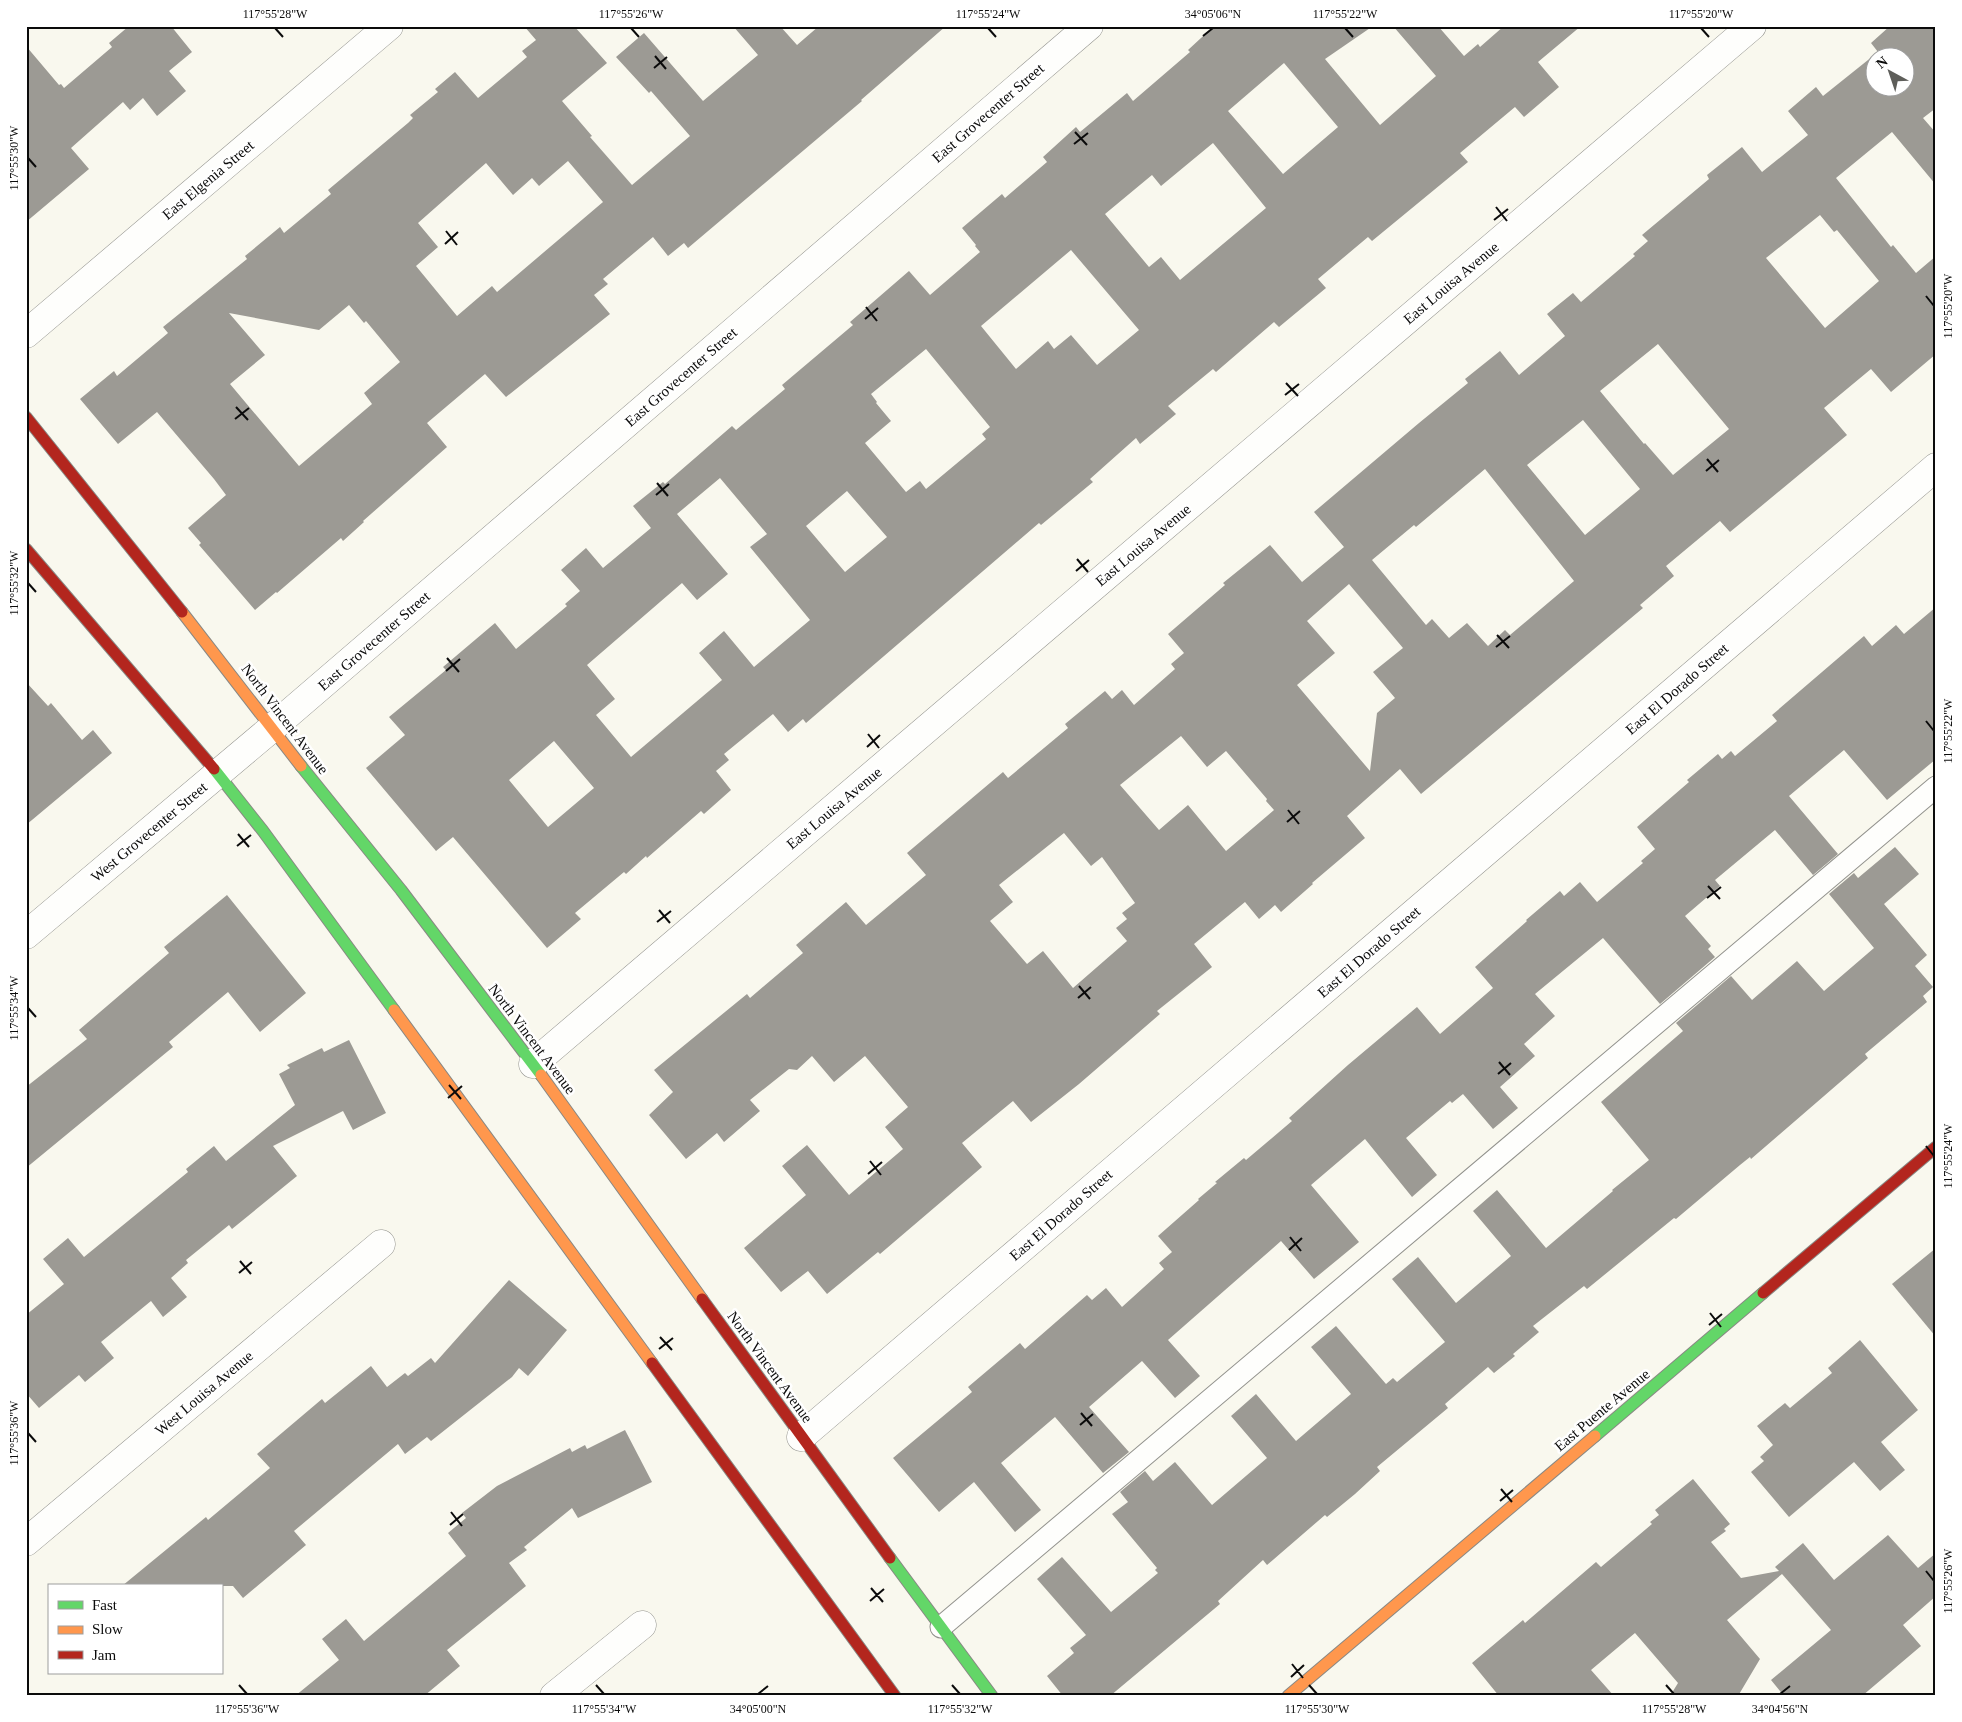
<svg xmlns="http://www.w3.org/2000/svg" width="1962" height="1722" font-family="'Times New Roman',serif">
<rect width="100%" height="100%" fill="#f9f8ee"/>
<g fill="#9c9a94" fill-rule="evenodd">
<path d="M129,26H171L192,52L169,71L186,91L157,116L143,98L130,110L123,102L71,148L89,169L26,222V46L59,85L61,84L64,88L112,47L109,43Z"/>
<path d="M524,26H574L607,63L562,101L592,136L590,137L632,185L690,136L651,91L649,93L616,57L644,33L703,101L758,55L733,26H780L797,45L819,26H946L861,100L862,101L688,248L684,243L668,256L653,237L603,279L608,284L594,295L610,314L506,397L485,374L427,423L447,447L363,521L364,522L343,541L341,538L277,593L276,592L255,610L199,545L201,543L188,528L226,495L214,479L157,412L118,444L80,399L114,371L117,376L168,333L163,327L247,259L245,256L280,227L284,233L331,194L328,190L408,123L413,118L410,115L438,92L435,89L455,72L478,98L527,57L522,51L536,40ZM568,161L603,202L497,292L492,286L457,316L416,266L438,247L418,223L486,163L513,195L532,178L539,186ZM349,305L364,323L366,321L400,362L364,393L372,404L299,466L230,384L265,355L229,313L319,330Z"/>
<path d="M1214,26H1373L1325,59L1380,125L1436,76L1393,26H1438L1464,56L1478,44L1480,47L1504,26H1581L1538,62L1559,87L1524,117L1515,107L1460,153L1468,162L1372,241L1368,237L1318,279L1326,288L1279,327L1274,322L1216,372L1213,369L1168,406L1176,414L1140,444L1136,438L1090,479L1093,482L1041,525L1039,523L806,723L803,719L788,732L773,714L724,754L729,760L716,771L731,790L704,814L701,811L647,858L646,856L626,874L624,872L575,913L581,919L547,948L453,837L436,851L366,768L405,735L389,717L446,670L443,667L495,623L516,649L567,606L565,604L580,591L561,570L586,548L603,568L651,528L633,506L663,482L665,484L732,426L736,430L785,389L782,385L853,325L850,322L909,271L930,295L980,252L975,246L976,245L962,228L1002,194L1005,198L1047,162L1043,157L1076,127L1080,132L1127,93L1133,101L1190,52L1188,50ZM1284,63L1338,127L1283,174L1228,111ZM1213,143L1266,208L1180,280L1161,257L1149,267L1105,214L1152,175L1161,186ZM1071,250L1139,330L1097,365L1071,335L1054,349L1048,341L1016,369L981,326ZM926,349L990,427L982,434L986,439L926,489L920,481L906,492L865,443L891,421L876,403L877,402L871,394ZM720,478L767,534L750,547L810,620L754,667L724,631L699,653L722,680L631,757L596,715L615,699L587,665L682,583L697,600L728,574L677,514ZM847,491L887,537L845,572L806,526ZM554,741L594,788L548,827L509,780Z"/>
<path d="M1890,26H1936V108L1923,118L1936,133V185L1892,132L1836,178L1891,247L1893,245L1916,273L1936,256V354L1891,392L1871,369L1824,408L1847,435L1730,532L1720,521L1666,566L1674,576L1640,605L1643,608L1421,794L1400,769L1347,816L1365,838L1312,883L1313,884L1281,912L1275,905L1259,919L1245,902L1194,944L1212,967L1157,1011L1160,1014L1079,1084L1031,1122L1013,1101L962,1143L982,1167L880,1254L878,1252L827,1294L808,1271L781,1292L744,1248L806,1195L782,1166L807,1145L849,1195L903,1149L885,1127L908,1107L865,1056L834,1082L812,1056L797,1070L789,1069L750,1100L760,1111L724,1142L717,1133L686,1159L649,1115L673,1092L654,1070L747,994L750,998L803,953L796,945L846,902L866,925L926,875L907,853L1003,772L1008,778L1068,728L1065,724L1105,691L1112,699L1122,690L1134,705L1175,669L1171,664L1184,653L1168,634L1225,585L1223,583L1270,545L1302,582L1344,547L1314,512L1419,423L1468,383L1465,379L1500,351L1519,375L1565,336L1547,314L1573,293L1581,302L1635,256L1633,254L1648,241L1642,235L1709,179L1707,175L1742,147L1762,172L1808,135L1788,111L1816,87L1823,96L1878,52L1871,43ZM1874,58H1904V88H1874ZM1820,215L1834,232L1837,230L1879,281L1825,328L1766,258ZM1658,344L1729,429L1673,475L1645,443L1644,444L1600,391ZM1583,420L1640,489L1585,535L1527,465ZM1485,469L1574,581L1510,635L1505,630L1488,646L1467,623L1449,638L1432,619L1426,625L1372,560L1414,525L1416,527ZM1349,584L1403,648L1373,672L1395,698L1377,713L1370,771L1297,685L1335,653L1307,621ZM1181,736L1207,767L1226,751L1267,799L1266,801L1274,810L1226,851L1188,805L1159,830L1120,785ZM1064,833L1091,866L1102,857L1135,903L1122,913L1127,919L1116,928L1127,941L1073,988L1043,951L1027,964L990,921L1013,902L999,885Z"/>
<path d="M1936,607V759L1887,800L1844,750L1789,796L1838,854L1813,875L1775,830L1715,880L1720,886L1685,916L1711,946L1708,949L1715,957L1660,1004L1603,938L1535,994L1555,1016L1524,1044L1535,1056L1500,1087L1518,1108L1493,1129L1463,1094L1452,1103L1450,1101L1406,1138L1437,1175L1412,1197L1365,1139L1311,1185L1359,1242L1314,1279L1281,1241L1168,1340L1200,1376L1175,1398L1142,1361L1089,1407L1129,1452L1103,1473L1055,1417L1001,1463L1041,1510L1015,1532L974,1482L939,1512L893,1458L972,1392L968,1387L1020,1343L1025,1349L1087,1295L1092,1300L1106,1288L1122,1307L1164,1269L1159,1263L1172,1252L1158,1236L1199,1200L1198,1199L1217,1183L1215,1182L1244,1158L1246,1160L1292,1121L1289,1118L1348,1065L1417,1007L1440,1034L1493,988L1475,967L1527,921L1526,920L1560,891L1564,896L1580,882L1597,902L1643,863L1641,861L1655,849L1637,827L1689,782L1687,780L1718,754L1722,759L1731,751L1735,756L1777,721L1772,715L1864,636L1872,646L1896,625L1904,634Z"/>
<path d="M26,682L48,706L51,703L82,740L93,730L112,753L26,825Z"/>
<path d="M1895,847L1919,874L1884,904L1927,955L1915,966L1933,987L1923,996L1927,1002L1865,1054L1868,1058L1751,1159L1750,1157L1740,1165L1676,1219L1674,1218L1587,1289L1584,1286L1533,1326L1539,1332L1513,1354L1515,1356L1494,1373L1488,1367L1445,1404L1448,1408L1377,1467L1380,1471L1355,1494L1327,1517L1325,1515L1267,1565L1263,1560L1218,1601L1220,1604L1110,1696H1063L1047,1676L1074,1653L1070,1648L1086,1635L1037,1579L1062,1557L1111,1612L1158,1573L1155,1570L1157,1568L1112,1514L1128,1502L1120,1492L1145,1471L1153,1481L1175,1462L1212,1505L1267,1458L1231,1416L1256,1394L1296,1441L1351,1394L1311,1347L1336,1326L1386,1384L1393,1378L1397,1382L1445,1342L1392,1279L1418,1257L1456,1303L1511,1256L1473,1211L1497,1190L1546,1248L1613,1191L1612,1190L1649,1160L1601,1102L1683,1031L1676,1023L1731,976L1752,1000L1797,961L1824,991L1874,948L1829,894L1854,873L1858,878Z"/>
<path d="M227,895L306,993L260,1032L228,992L169,1042L173,1047L26,1168V1087L87,1039L79,1030L169,953L164,947Z"/>
<path d="M349,1040L386,1113L353,1130L343,1111L273,1146L297,1176L232,1229L229,1225L186,1260L188,1263L171,1278L187,1297L163,1317L151,1301L101,1342L114,1358L85,1382L79,1375L39,1408L26,1393V1315L64,1284L43,1259L68,1238L84,1257L188,1172L186,1169L214,1146L226,1161L295,1105L279,1074L290,1068L287,1065L322,1048L324,1052Z"/>
<path d="M1936,1248V1337L1892,1284Z"/>
<path d="M509,1280L567,1330L528,1376L519,1368L512,1377L431,1441L427,1437L405,1454L398,1444L294,1531L306,1545L243,1598L233,1586H122L206,1517L208,1520L270,1468L257,1454L322,1399L325,1403L371,1366L387,1387L405,1373L408,1376L431,1358L435,1363Z"/>
<path d="M1860,1340L1918,1410L1881,1442L1905,1470L1880,1491L1854,1462L1789,1517L1751,1472L1764,1461L1760,1457L1773,1445L1757,1426L1785,1403L1790,1408L1832,1373L1828,1368Z"/>
<path d="M625,1430L652,1482L578,1518L572,1508L524,1547L527,1550L509,1563L526,1586L447,1650L460,1666L424,1696H295L339,1660L322,1639L346,1619L364,1641L466,1556L448,1533L466,1518L462,1513L497,1486L570,1448L572,1452L585,1445L587,1449Z"/>
<path d="M1693,1479L1730,1524L1724,1529L1726,1531L1711,1542L1741,1578L1779,1571L1775,1567L1803,1543L1834,1580L1888,1535L1918,1568L1936,1553V1596L1903,1625L1921,1646L1862,1696H1784L1771,1680L1831,1630L1782,1574L1727,1620L1760,1659L1738,1696H1670L1678,1683L1635,1633L1591,1670L1614,1696H1499L1472,1663L1523,1620L1525,1623L1596,1562L1601,1567L1652,1524L1650,1522L1659,1515L1655,1510Z"/>
</g>
<g fill="none" stroke-linecap="round" stroke-linejoin="round">
<defs>
<path id="lane" d="M941,1627L1936,787"/>
<g id="street">
<path d="M26,334L389,26"/>
<path d="M26,935L272,728L1089,26"/>
<path d="M533,1064L1752,26"/>
<path d="M801,1437L1936,467"/>
<path d="M26,1542L381,1244"/>
<path d="M554,1696L642,1625"/>
</g>
<g id="fast">
<path d="M301,766L401,890L541,1075"/>
<path d="M214,769L263,831L394,1010"/>
<path d="M1595,1436L1763,1293"/>
<path d="M890,1558L992,1696"/>
</g>
<g id="slow">
<path d="M182,612L301,766"/>
<path d="M394,1010L652,1363"/>
<path d="M541,1075L702,1299"/>
<path d="M1288,1696L1595,1436"/>
</g>
<g id="jam">
<path d="M26,417L182,612"/>
<path d="M26,549L214,769"/>
<path d="M1763,1293L1936,1147"/>
<path d="M702,1299L890,1558"/>
<path d="M652,1363L895,1696"/>
</g>
</defs>
<use href="#lane" stroke="#92928d" stroke-width="23"/>
<use href="#street" stroke="#92928d" stroke-width="29"/>
<use href="#fast" stroke="#898884" stroke-width="13"/>
<use href="#slow" stroke="#898884" stroke-width="13"/>
<use href="#jam" stroke="#898884" stroke-width="13"/>
<use href="#lane" stroke="#fefefc" stroke-width="21"/>
<use href="#street" stroke="#fefefc" stroke-width="28"/>
<use href="#fast" stroke="#63d668" stroke-width="11"/>
<use href="#slow" stroke="#ff974d" stroke-width="11"/>
<use href="#jam" stroke="#b3261e" stroke-width="11"/>
</g>
<path fill="none" stroke="#0b0b0b" stroke-width="2" d="M275,28L283,37M631,28L639,37M988,28L996,37M1345,28L1353,37M1701,28L1709,37M1203,36L1213,28M655,56L666,69M654,68L667,57M1075,132L1087,145M1074,144L1088,133M28,158L36,167M1496,207L1507,221M1494,220L1508,209M446,231L457,245M445,244L458,232M1926,296L1934,306M866,307L877,321M865,319L878,308M1286,383L1298,396M1285,395L1299,384M236,407L248,420M235,419L249,408M1707,459L1718,472M1706,471L1719,460M657,483L668,496M656,495L669,484M1077,559L1088,572M1076,571L1089,560M28,583L36,592M1497,635L1509,648M1496,647L1510,636M447,658L459,672M446,671L460,659M1926,721L1934,731M868,734L879,748M867,747L880,735M1288,810L1299,824M1287,822L1300,811M238,834L249,847M237,846L251,835M1708,886L1720,899M1707,898L1721,887M659,910L670,923M657,922L671,911M1079,986L1090,999M1078,998L1091,987M28,1008L36,1017M1499,1062L1510,1075M1498,1074L1511,1063M449,1085L461,1099M448,1098L462,1086M1926,1146L1934,1156M870,1161L881,1175M868,1174L882,1162M1290,1237L1301,1251M1289,1250L1302,1238M240,1261L251,1274M239,1273L252,1262M1710,1313L1721,1327M1709,1325L1722,1314M660,1337L672,1350M659,1349L673,1338M1081,1413L1092,1426M1080,1425L1093,1414M28,1433L36,1442M1501,1489L1512,1502M1500,1501L1513,1490M451,1512L462,1526M450,1525L463,1514M1926,1571L1934,1581M871,1588L883,1602M870,1601L884,1589M1292,1664L1303,1678M1291,1677L1304,1665M239,1685L247,1694M596,1685L604,1694M952,1685L960,1694M1309,1685L1317,1694M1666,1685L1674,1694M758,1694L768,1686M1780,1694L1790,1686"/>
<g text-anchor="middle" stroke-width="5" stroke-linejoin="round" paint-order="stroke">
<g font-size="15" fill="#0b0b0b" stroke="#fff">
<text transform="translate(988 113) rotate(-41)" y="5">East Grovecenter Street</text>
<text transform="translate(208 180) rotate(-40)" y="5">East Elgenia Street</text>
<text transform="translate(1451 283) rotate(-40)" y="5">East Louisa Avenue</text>
<text transform="translate(681 377) rotate(-41)" y="5">East Grovecenter Street</text>
<text transform="translate(1143 545) rotate(-40)" y="5">East Louisa Avenue</text>
<text transform="translate(374 641) rotate(-41)" y="5">East Grovecenter Street</text>
<text transform="translate(1677 689) rotate(-41)" y="5">East El Dorado Street</text>
<text transform="translate(285 719) rotate(53)" y="5">North Vincent Avenue</text>
<text transform="translate(834 808) rotate(-40)" y="5">East Louisa Avenue</text>
<text transform="translate(149 832) rotate(-40)" y="5">West Grovecenter Street</text>
<text transform="translate(1369 952) rotate(-41)" y="5">East El Dorado Street</text>
<text transform="translate(532 1039) rotate(53)" y="5">North Vincent Avenue</text>
<text transform="translate(1061 1215) rotate(-41)" y="5">East El Dorado Street</text>
<text transform="translate(770 1367) rotate(54)" y="5">North Vincent Avenue</text>
<text transform="translate(204 1393) rotate(-40)" y="5">West Louisa Avenue</text>
<text transform="translate(1602 1410) rotate(-40)" y="5">East Puente Avenue</text>
</g>
</g>
<rect width="1962" height="1722" fill="none" stroke="#ffffff" stroke-width="55"/>
<rect x="48" y="1584" width="175" height="90" fill="#ffffff" stroke="#9d9d9d"/>
<rect x="58" y="1601" width="25" height="8" fill="#63d668" stroke="#9d9d9d"/>
<text x="92" y="1610" font-size="15" fill="#0b0b0b">Fast</text>
<rect x="58" y="1626" width="25" height="8" fill="#ff974d" stroke="#9d9d9d"/>
<text x="92" y="1634" font-size="15" fill="#0b0b0b">Slow</text>
<rect x="58" y="1651" width="25" height="8" fill="#b3261e" stroke="#9d9d9d"/>
<text x="92" y="1660" font-size="15" fill="#0b0b0b">Jam</text>
<g transform="translate(1890 72) rotate(320)"><circle r="24" fill="#ffffff" stroke="#9d9d9d"/>
<path d="M0-4L9 19L0 12L-9 19Z" fill="#5e5e5a"/>
<text y="-8" font-size="14" font-weight="bold" text-anchor="middle" fill="#0b0b0b">N</text>
</g>
<rect x="28" y="28" width="1906" height="1666" fill="none" stroke="#0b0b0b" stroke-width="2"/>
<g font-size="12" text-anchor="middle" fill="#0b0b0b">
<text x="275" y="18">117°55'28"W</text>
<text x="631" y="18">117°55'26"W</text>
<text x="988" y="18">117°55'24"W</text>
<text x="1213" y="18">34°05'06"N</text>
<text x="1345" y="18">117°55'22"W</text>
<text x="1701" y="18">117°55'20"W</text>
<text transform="translate(14 158) rotate(-90)" y="4">117°55'30"W</text>
<text transform="translate(1948 306) rotate(-90)" y="4">117°55'20"W</text>
<text transform="translate(14 583) rotate(-90)" y="4">117°55'32"W</text>
<text transform="translate(1948 731) rotate(-90)" y="4">117°55'22"W</text>
<text transform="translate(14 1008) rotate(-90)" y="4">117°55'34"W</text>
<text transform="translate(1948 1156) rotate(-90)" y="4">117°55'24"W</text>
<text transform="translate(14 1433) rotate(-90)" y="4">117°55'36"W</text>
<text transform="translate(1948 1581) rotate(-90)" y="4">117°55'26"W</text>
<text x="247" y="1713">117°55'36"W</text>
<text x="604" y="1713">117°55'34"W</text>
<text x="758" y="1713">34°05'00"N</text>
<text x="960" y="1713">117°55'32"W</text>
<text x="1317" y="1713">117°55'30"W</text>
<text x="1674" y="1713">117°55'28"W</text>
<text x="1780" y="1713">34°04'56"N</text>
</g>
</svg>
